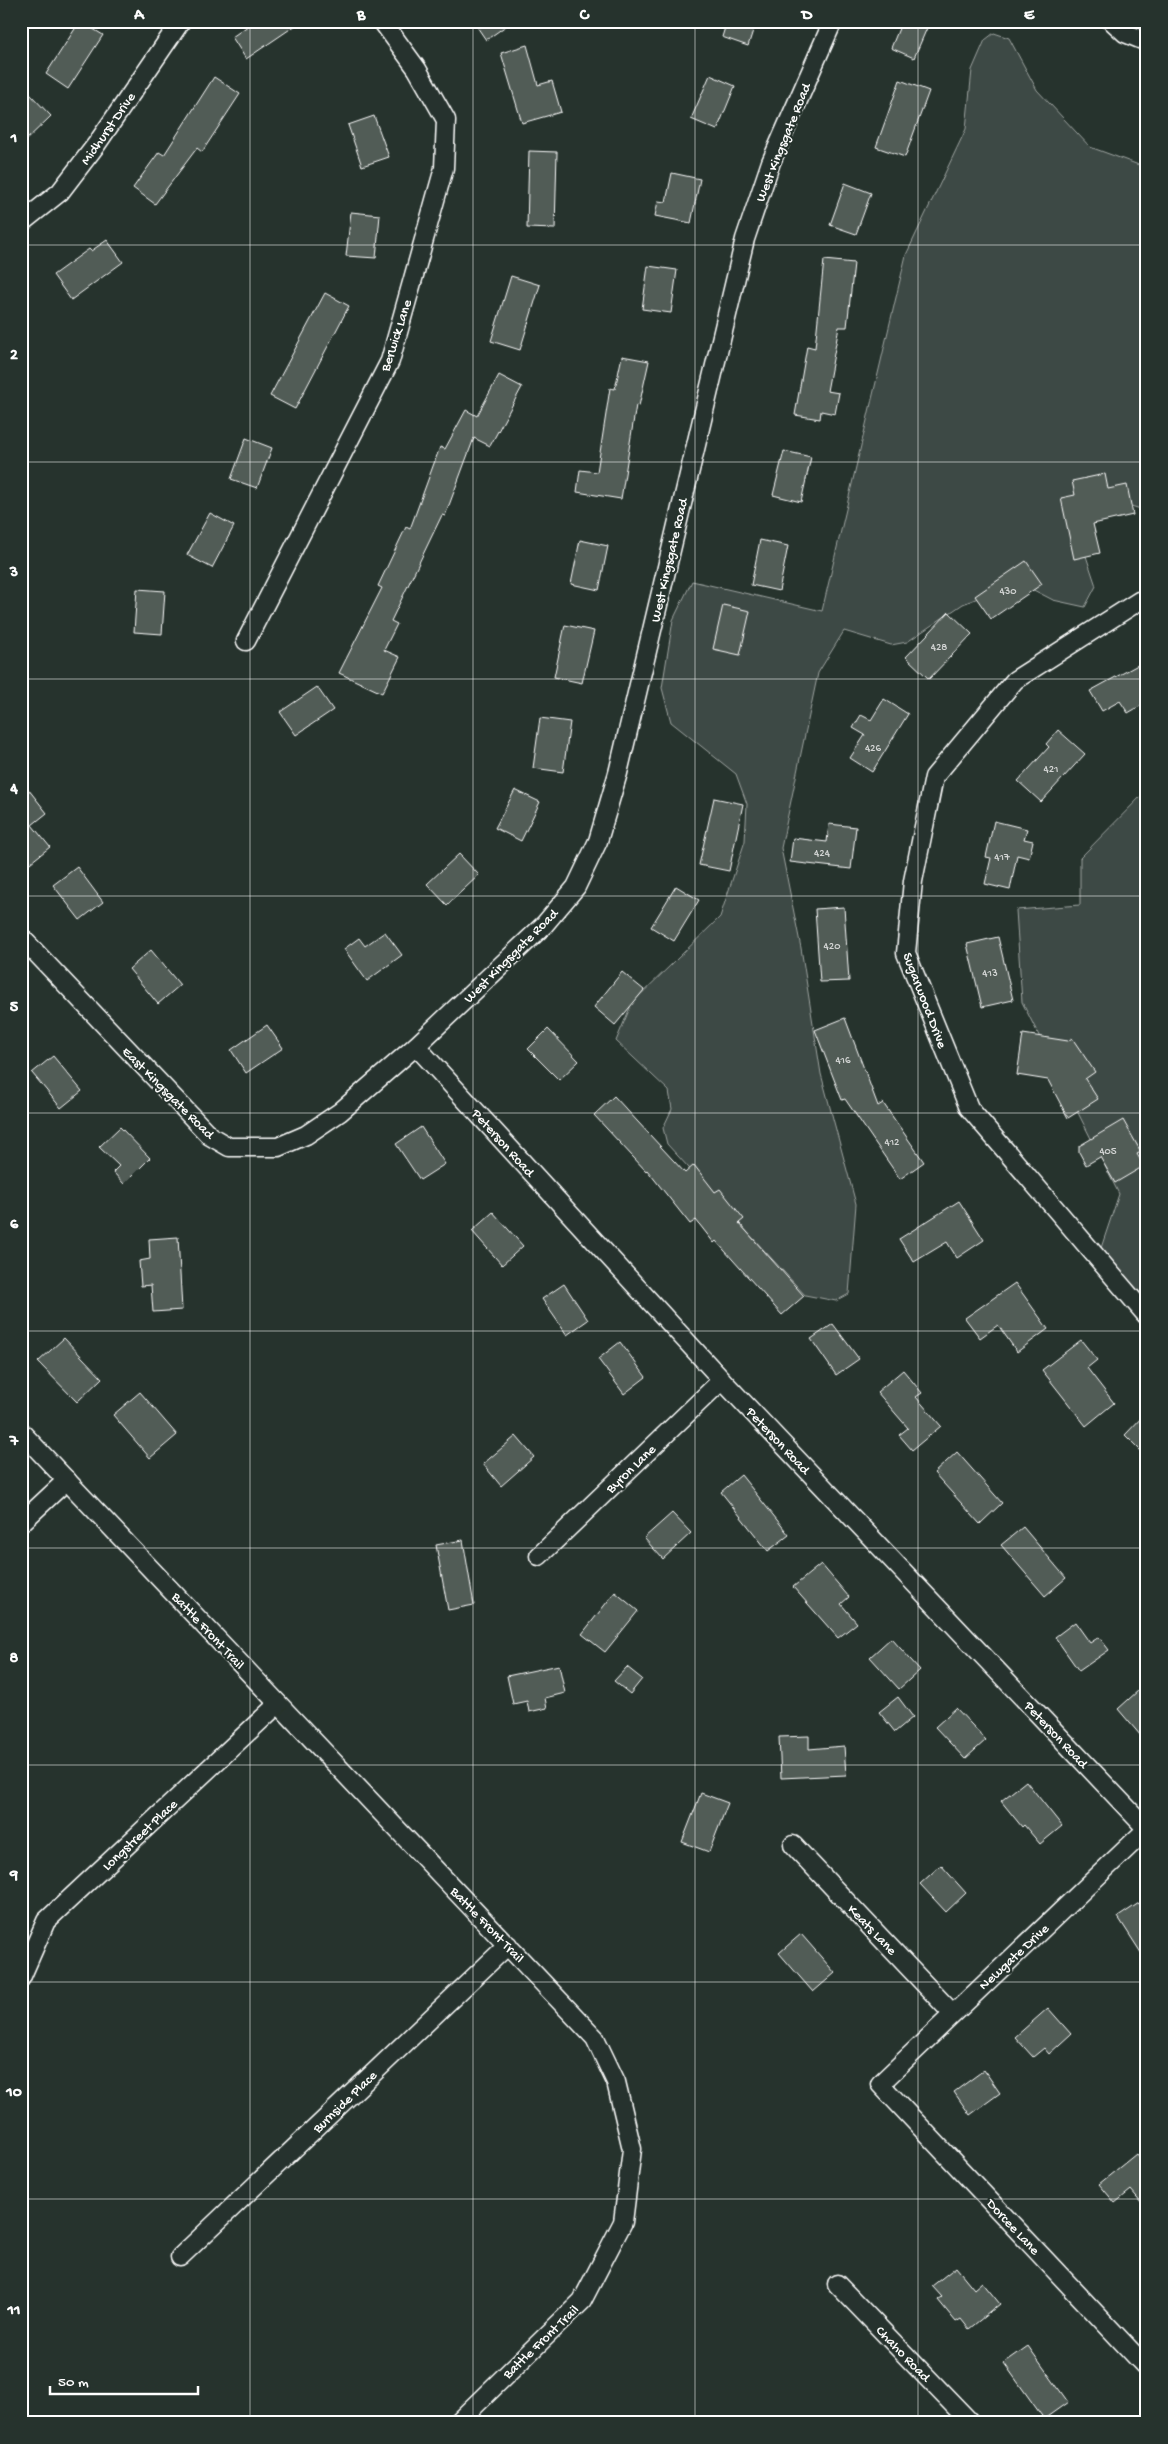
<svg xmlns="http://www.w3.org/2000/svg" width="1168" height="2444" font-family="'Gochi Hand',sans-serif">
<rect width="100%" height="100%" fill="#26332d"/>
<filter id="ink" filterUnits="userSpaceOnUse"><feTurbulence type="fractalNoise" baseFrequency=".02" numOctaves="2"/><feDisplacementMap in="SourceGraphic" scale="10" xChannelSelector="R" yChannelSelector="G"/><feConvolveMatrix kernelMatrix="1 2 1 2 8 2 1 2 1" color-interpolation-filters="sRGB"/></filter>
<g filter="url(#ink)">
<g fill="#3e4944" stroke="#9ea4a2">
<path d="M994,33L1009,38L1037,90L1090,147L1147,168V511L1106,498L1077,529L1096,586L1085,607L1053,600L1018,582L963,604L907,642L891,645L844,631L818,673L781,848L801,948L821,1074L856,1204L849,1294L836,1301L805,1295L667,1144L663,1128L672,1109L669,1091L616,1041L632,1003L720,917L745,841L747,804L736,774L671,722L662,688L673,620L692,581L822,611L906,255L966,129L972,70L985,40Z"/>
<path d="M1147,790V1303L1099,1254L1119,1194L1022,1002L1016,910L1080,905V858Z"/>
</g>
<g fill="#515c57" stroke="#fff">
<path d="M80,21L103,35L68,89L46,74Z"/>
<path d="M255,21H302L246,59L232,37Z"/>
<path d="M473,21H513L486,40Z"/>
<path d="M727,21H756L748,46L722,37Z"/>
<path d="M902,21H930L914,58L891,48Z"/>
<path d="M527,45L538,85L552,81L561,112L522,123L501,53Z"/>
<path d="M710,75L735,86L717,130L691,119Z"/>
<path d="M214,77L240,94L202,152L197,148L155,204L133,188L159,152L164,155Z"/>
<path d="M900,80L929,91L905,157L876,147Z"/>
<path d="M29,93L51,116L21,145V100Z"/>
<path d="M374,116L389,157L362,166L348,125Z"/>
<path d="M529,151L557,152L555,229L527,228Z"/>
<path d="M672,173L700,179L691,223L655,216L658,201L666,202Z"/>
<path d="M845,183L871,193L856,234L830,225Z"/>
<path d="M351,212L380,215L376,258L346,256Z"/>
<path d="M107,240L123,262L71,300L53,275L89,249L91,251Z"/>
<path d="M824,260L854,263L847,327H839L827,391L839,393L835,414L821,411L820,419L795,415L807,346L815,348Z"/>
<path d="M648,266L677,270L671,313L642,309Z"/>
<path d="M511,276L540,285L520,350L491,341Z"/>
<path d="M325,293L349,306L295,409L270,396Z"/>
<path d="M622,356L649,361L639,406L636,405L621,499L577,492L580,470L597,472L610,388L615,389Z"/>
<path d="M499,375L522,387L490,446L474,438L445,516L442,515L391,621L397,624L384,650L400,657L382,693L339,673L382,588L378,586L406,527L410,529L440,447L445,449L466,410L477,416Z"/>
<path d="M246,438L272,448L257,488L231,479Z"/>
<path d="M784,451L811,457L801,502L773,495Z"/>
<path d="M1105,474L1108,489L1127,485L1133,515L1093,524L1100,553L1074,559L1061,498L1075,495L1072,481Z"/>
<path d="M210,513L234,526L212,568L187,555Z"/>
<path d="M580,540L608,546L599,590L571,584Z"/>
<path d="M760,540L788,546L779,591L751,585Z"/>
<path d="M1026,561L1042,584L991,619L975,596Z"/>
<path d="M137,589L165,591L162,634L134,632Z"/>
<path d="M723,605L750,611L740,655L713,649Z"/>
<path d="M949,612L972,634L929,679L906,657Z"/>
<path d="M565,625L594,631L582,683L554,677Z"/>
<path d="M1147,660V702L1128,713L1120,701L1102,711L1090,691Z"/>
<path d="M317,687L333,710L296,735L280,712Z"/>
<path d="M884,699L908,714L872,772L850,758L865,735L853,728L861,715L871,720Z"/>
<path d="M540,718L570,722L563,772L533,768Z"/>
<path d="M1058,730L1085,754L1041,802L1018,781L1049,747L1046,744Z"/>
<path d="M21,780L47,813L32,825L50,847L21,870Z"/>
<path d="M515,790L540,802L521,841L495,828Z"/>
<path d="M714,798L743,804L729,871L699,865Z"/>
<path d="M994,821L1027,829L1024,839L1033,841L1029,858L1017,855L1010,890L985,884L991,858L986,857Z"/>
<path d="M829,824L856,827L851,869L790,862L793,838L827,842Z"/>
<path d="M459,854L479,875L447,905L427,884Z"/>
<path d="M77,867L103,902L80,920L53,885Z"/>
<path d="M676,886L699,900L674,941L651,927Z"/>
<path d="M844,907L849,981L820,982L815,909Z"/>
<path d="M385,932L402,955L367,981L344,949L359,938L365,946Z"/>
<path d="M998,937L1013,1000L982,1007L967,944Z"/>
<path d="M151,950L180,985L158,1004L129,969Z"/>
<path d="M622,972L644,990L615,1025L594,1007Z"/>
<path d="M845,1018L878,1106L883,1103L924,1162L900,1179L845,1099L842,1100L815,1030Z"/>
<path d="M267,1025L283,1048L246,1073L231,1050Z"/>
<path d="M548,1029L579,1061L559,1080L528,1049Z"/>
<path d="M1023,1034L1068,1041L1072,1038L1095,1072L1085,1079L1098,1099L1068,1118L1048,1080L1017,1075Z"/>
<path d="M53,1056L82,1091L61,1108L32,1073Z"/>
<path d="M614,1096L685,1173L694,1165L715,1192L720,1189L744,1219L739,1223L804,1296L782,1315L716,1241L714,1243L696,1220L690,1224L647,1170L646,1171L594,1115Z"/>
<path d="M1123,1120L1141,1152L1137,1154L1144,1166L1115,1183L1100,1157L1086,1165L1079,1152V1146Z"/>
<path d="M120,1127L150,1158L124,1184L113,1172L119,1166L99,1147Z"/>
<path d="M421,1127L445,1164L420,1180L396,1144Z"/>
<path d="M959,1201L984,1240L957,1258L947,1242L914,1262L899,1239Z"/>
<path d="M493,1212L523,1246L502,1265L472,1231Z"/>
<path d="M178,1237L182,1310L153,1312L151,1285L141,1286L139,1261L150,1259L149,1239Z"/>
<path d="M1015,1283L1048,1329L1017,1352L998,1325L980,1338L965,1318Z"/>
<path d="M564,1284L588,1320L567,1335L542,1299Z"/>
<path d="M833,1324L859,1359L836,1375L811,1339Z"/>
<path d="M64,1338L102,1378L77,1402L38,1362Z"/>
<path d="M1081,1340L1097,1360L1087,1368L1114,1403L1086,1426L1042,1370Z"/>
<path d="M620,1342L646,1377L624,1394L598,1359Z"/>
<path d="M903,1370L922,1393L916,1397L941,1426L912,1450L899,1435L908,1428L877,1392Z"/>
<path d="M140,1392L177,1435L150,1458L113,1415Z"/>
<path d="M1147,1412V1457L1125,1435Z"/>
<path d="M516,1436L534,1457L501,1486L483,1464Z"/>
<path d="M957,1452L1002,1503L980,1524L934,1473Z"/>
<path d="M741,1475L789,1535L768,1551L721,1492Z"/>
<path d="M672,1513L691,1533L663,1559L644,1538Z"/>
<path d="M1023,1527L1066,1578L1045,1596L1001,1545Z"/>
<path d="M463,1540L474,1605L448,1610L436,1545Z"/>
<path d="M821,1564L849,1597L841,1604L857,1623L838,1638L793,1587Z"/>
<path d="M615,1592L638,1611L605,1652L582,1634Z"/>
<path d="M1075,1622L1090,1643L1099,1637L1109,1650L1079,1671L1055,1637Z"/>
<path d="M891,1638L920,1670L899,1689L870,1657Z"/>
<path d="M559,1665L565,1693L545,1698L547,1708L529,1712L527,1701L513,1704L507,1676Z"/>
<path d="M627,1667L642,1679L630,1694L614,1681Z"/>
<path d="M1139,1690L1147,1699V1743L1118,1709Z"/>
<path d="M898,1697L913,1717L895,1732L879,1712Z"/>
<path d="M956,1708L986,1740L965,1759L935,1727Z"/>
<path d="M809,1736V1749L844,1746L846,1775L781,1778L779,1737Z"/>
<path d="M1026,1781L1062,1826L1040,1844L1024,1825L1022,1827L1001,1801Z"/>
<path d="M701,1793L728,1803L709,1852L682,1842Z"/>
<path d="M941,1865L966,1893L946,1912L920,1884Z"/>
<path d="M1139,1903L1147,1914V1962L1118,1917Z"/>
<path d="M801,1934L835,1973L813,1992L779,1953Z"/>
<path d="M1048,2008L1071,2034L1049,2054L1044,2048L1033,2057L1015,2037Z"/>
<path d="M984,2070L1000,2093L970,2115L954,2092Z"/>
<path d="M1136,2154L1147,2167V2209L1131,2190L1115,2203L1099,2184Z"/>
<path d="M956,2267L974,2289L982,2282L1000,2304L969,2329L961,2319L956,2322L938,2300L942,2297L932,2286Z"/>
<path d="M1028,2346L1068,2402L1044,2419L1004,2363Z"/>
</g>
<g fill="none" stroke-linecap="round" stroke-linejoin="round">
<defs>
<g id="minor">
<path d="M1112,21L1125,33L1147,42"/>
<path d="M21,223L60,192L96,145L181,21"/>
<path d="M1147,600L1139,601L1015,680L934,777L913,881L906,953L969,1108L1147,1316"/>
<path d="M246,641L390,361L444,168L446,120L417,69L382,21"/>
<path d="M21,937L210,1136L229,1147H278L306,1135L340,1112L416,1046L544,925L576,887L598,841L618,773L745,239L771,162L833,21"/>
<path d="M416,1046L722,1380L1147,1829L880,2084L1147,2368"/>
<path d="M21,1432L595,2038L616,2082L632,2149L623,2222L582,2301L457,2423"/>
<path d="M21,1523L67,1480"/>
<path d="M539,1556L722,1380"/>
<path d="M793,1845L952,2013"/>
<path d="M21,1978L46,1921L278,1704"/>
<path d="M180,2257L508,1945"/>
<path d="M837,2284L971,2423"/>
</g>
</defs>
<use href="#minor" stroke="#fff" stroke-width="21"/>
<use href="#minor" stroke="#26332d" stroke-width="18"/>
</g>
</g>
<path fill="none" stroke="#fff" stroke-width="1" stroke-opacity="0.55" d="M250,21V2423M473,21V2423M695,21V2423M918,21V2423M21,245H1147M21,462H1147M21,679H1147M21,896H1147M21,1113H1147M21,1331H1147M21,1548H1147M21,1765H1147M21,1982H1147M21,2199H1147"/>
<g text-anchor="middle" stroke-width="4.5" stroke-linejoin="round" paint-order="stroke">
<g font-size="11" fill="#d4d6d5">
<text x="1008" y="594">430</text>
<text x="939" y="650">428</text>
<text x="873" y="751">426</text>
<text x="1051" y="772">421</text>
<text x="822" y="856">424</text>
<text x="1002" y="860">417</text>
<text x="832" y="949">420</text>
<text x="990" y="976">413</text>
<text x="843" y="1063">416</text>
<text x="892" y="1145">412</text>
<text x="1108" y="1154">405</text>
</g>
<g font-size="14" fill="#fff" stroke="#26332d">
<text transform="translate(107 128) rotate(-55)" y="5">Midhurst Drive</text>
<text transform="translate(782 142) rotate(-68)" y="5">West Kingsgate Road</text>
<text transform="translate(395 335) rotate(-72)" y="5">Berwick Lane</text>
<text transform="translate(668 560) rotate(-77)" y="5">West Kingsgate Road</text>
<text transform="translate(510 955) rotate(-45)" y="5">West Kingsgate Road</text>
<text transform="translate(926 1000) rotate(69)" y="5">Sugarwood Drive</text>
<text transform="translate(169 1092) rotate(45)" y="5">East Kingsgate Road</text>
<text transform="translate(504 1142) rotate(48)" y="5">Peterson Road</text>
<text transform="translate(779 1440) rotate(47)" y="5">Peterson Road</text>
<text transform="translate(630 1468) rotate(-44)" y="5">Byron Lane</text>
<text transform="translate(209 1630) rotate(47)" y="5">Battle Front Trail</text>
<text transform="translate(1057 1734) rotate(47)" y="5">Peterson Road</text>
<text transform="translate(139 1834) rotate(-43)" y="5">Longstreet Place</text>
<text transform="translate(488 1924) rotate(46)" y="5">Battle Front Trail</text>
<text transform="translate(873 1929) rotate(46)" y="5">Keats Lane</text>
<text transform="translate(1013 1956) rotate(-43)" y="5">Newgate Drive</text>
<text transform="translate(344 2101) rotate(-44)" y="5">Burnside Place</text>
<text transform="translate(1014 2226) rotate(47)" y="5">Dorcee Lane</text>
<text transform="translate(540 2341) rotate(-44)" y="5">Battle Front Trail</text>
<text transform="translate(904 2353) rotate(46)" y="5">Chaho Road</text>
</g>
</g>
<rect width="1168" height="2444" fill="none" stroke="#26332d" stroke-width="55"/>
<path d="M50 2386v8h148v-8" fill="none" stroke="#ffffff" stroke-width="2.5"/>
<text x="58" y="2386" font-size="15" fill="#ffffff" stroke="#26332d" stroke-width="4" paint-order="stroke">50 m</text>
<rect x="28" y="28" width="1112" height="2388" fill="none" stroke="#fff" stroke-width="2"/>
<g font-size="16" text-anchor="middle" font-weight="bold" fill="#fff">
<text x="139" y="19">A</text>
<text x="361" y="19">B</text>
<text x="584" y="19">C</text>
<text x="807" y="19">D</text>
<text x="1029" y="19">E</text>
<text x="14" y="142">1</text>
<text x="14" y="359">2</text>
<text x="14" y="576">3</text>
<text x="14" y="793">4</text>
<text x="14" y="1011">5</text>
<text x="14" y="1228">6</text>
<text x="14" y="1445">7</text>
<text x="14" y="1662">8</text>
<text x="14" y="1879">9</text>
<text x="14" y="2096">10</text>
<text x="14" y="2314">11</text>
</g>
</svg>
